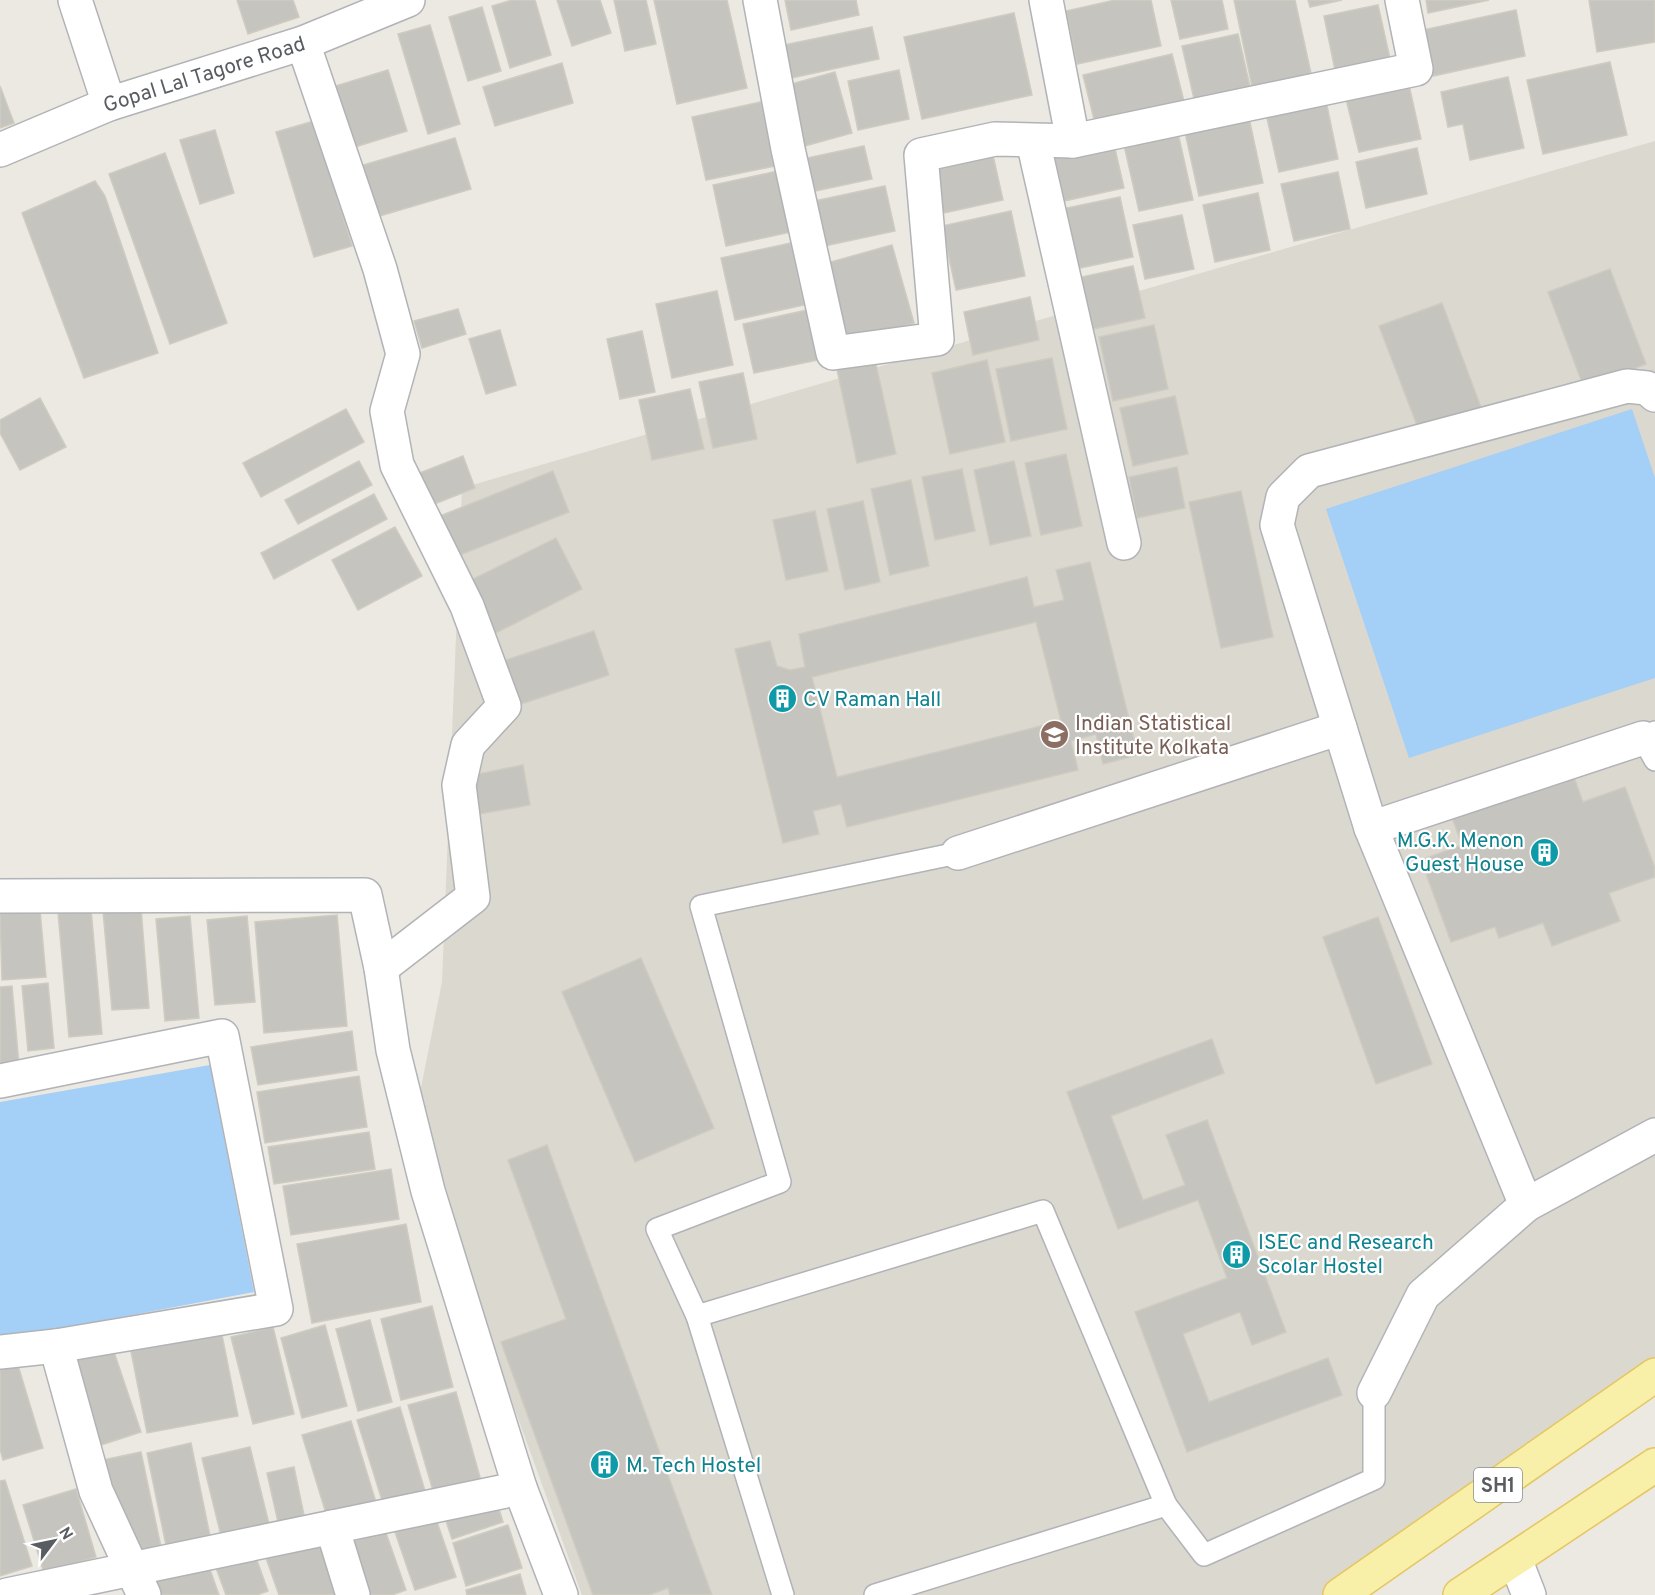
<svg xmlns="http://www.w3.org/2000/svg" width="1655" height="1595" font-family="Overpass,sans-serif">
<rect width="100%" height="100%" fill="#ebe9e1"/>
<path fill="#dbd8cf" d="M1655,141V1360L1329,1595H582L413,1128L442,982L462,488Z"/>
<g fill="#a4cff7">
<path d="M1632,409L1655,478V678L1409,758L1326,509Z"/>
<path d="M210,1065L254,1292L0,1340V1102Z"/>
</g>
<g fill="#c6c4be" stroke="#cfcbc0" stroke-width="1.5" fill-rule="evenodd">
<path d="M237,0H293L299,17L248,34Z"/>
<path d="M512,0H535L551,55L510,68L492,6Z"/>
<path d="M557,0H600L611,33L572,46Z"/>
<path d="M614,0H646L656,44L625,51Z"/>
<path d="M654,0H727L747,88L677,104Z"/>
<path d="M785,0H856L859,15L791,30Z"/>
<path d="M1115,0H1151L1161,46L1077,64L1066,11Z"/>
<path d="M1171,0H1222L1228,29L1180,39Z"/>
<path d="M1234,0H1295L1312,78L1253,91Z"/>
<path d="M1308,0H1342L1310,7Z"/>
<path d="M1426,0H1489L1428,13Z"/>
<path d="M1589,0H1655V42L1597,52Z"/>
<path d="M1378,5L1391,63L1336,75L1324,16Z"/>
<path d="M482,7L501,71L468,81L449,17Z"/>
<path d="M1516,10L1525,56L1433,76L1423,30Z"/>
<path d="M1014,13L1032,95L922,119L904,37Z"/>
<path d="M430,25L460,124L428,134L398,34Z"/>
<path d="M872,27L879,59L782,80L774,47Z"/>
<path d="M1238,34L1251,91L1195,103L1182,46Z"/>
<path d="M1172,54L1187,113L1098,135L1083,75Z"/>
<path d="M1610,62L1627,135L1543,154L1527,80Z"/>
<path d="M562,63L573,103L495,126L483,87Z"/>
<path d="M388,70L407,131L345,150L326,89Z"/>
<path d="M899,70L909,119L858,130L848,81Z"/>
<path d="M835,72L852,133L801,147L784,86Z"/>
<path d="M1508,77L1524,148L1470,160L1463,124L1448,127L1441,92Z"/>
<path d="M1409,85L1421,139L1359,152L1346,99Z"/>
<path d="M0,86L14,123L0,128Z"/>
<path d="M1325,96L1338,159L1279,172L1265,109Z"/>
<path d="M761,102L775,166L706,180L692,117Z"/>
<path d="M1249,118L1263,183L1199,196L1185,132Z"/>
<path d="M314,121L352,246L314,257L276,132Z"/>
<path d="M215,130L234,193L200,204L180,140Z"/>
<path d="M1178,133L1193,200L1139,211L1124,145Z"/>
<path d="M455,138L471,189L366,220L350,169Z"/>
<path d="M1113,140L1124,188L1055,203L1044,155Z"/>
<path d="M864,146L872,179L815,191L807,158Z"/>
<path d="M1417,148L1427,194L1366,208L1356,162Z"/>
<path d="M992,151L1003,200L939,214L928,165Z"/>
<path d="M165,153L227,323L170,344L109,174Z"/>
<path d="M778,171L791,232L726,246L713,185Z"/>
<path d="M1338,172L1350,229L1294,241L1281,184Z"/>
<path d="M95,181L105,196L158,353L84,378L22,213Z"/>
<path d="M885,186L895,231L824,246L814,201Z"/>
<path d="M1258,193L1270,250L1215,262L1203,205Z"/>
<path d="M1120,197L1133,257L1070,270L1057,210Z"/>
<path d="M1011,211L1025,276L956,290L942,226Z"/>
<path d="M1182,215L1194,269L1145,279L1133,225Z"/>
<path d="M791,243L804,305L735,320L721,258Z"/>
<path d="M892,245L914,323L843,344L820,265Z"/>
<path d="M1133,266L1145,318L1089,330L1077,278Z"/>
<path d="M1610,269L1646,364L1584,388L1548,292Z"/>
<path d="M717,291L733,365L672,378L656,304Z"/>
<path d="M1030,297L1039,340L973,355L964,312Z"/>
<path d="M1442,303L1482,410L1420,433L1379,326Z"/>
<path d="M458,309L466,334L422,348L414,321Z"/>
<path d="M812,309L823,359L754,373L743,324Z"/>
<path d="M1154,325L1168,389L1113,401L1099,337Z"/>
<path d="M500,330L516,385L486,394L469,339Z"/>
<path d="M642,331L655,392L620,399L607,339Z"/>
<path d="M873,351L896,454L857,463L835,360Z"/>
<path d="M1052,358L1067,429L1011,441L996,369Z"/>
<path d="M987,360L1005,442L950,454L932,373Z"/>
<path d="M743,373L757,439L713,448L699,382Z"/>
<path d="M690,389L704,449L652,460L639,400Z"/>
<path d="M1175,396L1188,454L1133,466L1120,408Z"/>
<path d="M40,398L66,447L20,470L0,433V420Z"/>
<path d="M346,409L364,442L261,497L243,463Z"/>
<path d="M1066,454L1082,526L1041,535L1025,463Z"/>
<path d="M463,456L475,488L419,510L407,478Z"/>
<path d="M359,461L372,485L298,524L285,500Z"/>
<path d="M1014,461L1031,536L990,545L974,470Z"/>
<path d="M1177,467L1185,508L1137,518L1129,477Z"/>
<path d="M962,469L975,531L935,540L922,477Z"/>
<path d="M553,471L569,512L447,560L430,520Z"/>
<path d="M911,480L929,566L890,575L871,489Z"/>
<path d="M1241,491L1273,637L1221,648L1189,502Z"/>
<path d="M374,494L387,519L274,579L261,553Z"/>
<path d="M863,501L880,582L845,590L827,509Z"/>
<path d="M815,511L828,571L786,580L773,520Z"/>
<path d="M395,527L422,576L358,610L332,560Z"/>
<path d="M556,538L582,589L488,637L461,585Z"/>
<path d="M1090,562L1138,755L1103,764L1096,734L1071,741L1078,770L847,827L841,804L813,811L819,834L783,843L735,649L770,641L777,666L790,670L805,667L799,634L1027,577L1034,607L1064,600L1056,570ZM1036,622L1061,721L837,777L812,677Z"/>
<path d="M594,631L609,675L509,708L494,664Z"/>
<path d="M523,765L530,805L480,814L473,775Z"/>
<path d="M1571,769L1583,802L1625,787L1655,868V877L1609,893L1620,921L1552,946L1543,923L1499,938L1495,927L1451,942L1421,860L1462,845L1450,812Z"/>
<path d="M141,908L149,1008L112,1010L103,911Z"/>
<path d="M91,909L102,1034L69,1037L58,912Z"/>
<path d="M40,910L46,977L2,980L0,913Z"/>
<path d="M337,915L347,1026L264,1033L255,922Z"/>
<path d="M190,916L199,1018L165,1021L156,919Z"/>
<path d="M247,916L255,1002L215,1005L207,920Z"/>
<path d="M1378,917L1432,1064L1376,1084L1323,937Z"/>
<path d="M641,958L714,1128L635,1162L562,992Z"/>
<path d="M48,983L54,1048L28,1051L22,986Z"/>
<path d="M12,986L19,1065L0,1066V987Z"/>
<path d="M352,1031L357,1070L258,1085L251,1047Z"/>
<path d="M1212,1039L1224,1073L1111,1116L1143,1200L1185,1185L1166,1135L1207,1120L1286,1332L1252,1345L1240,1312L1183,1334L1209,1402L1328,1358L1342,1395L1187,1452L1135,1312L1227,1278L1198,1200L1118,1229L1067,1092Z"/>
<path d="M359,1076L367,1127L265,1143L257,1092Z"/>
<path d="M369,1132L375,1169L274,1184L268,1147Z"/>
<path d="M547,1145L712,1595H670L668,1588L649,1595H593L501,1342L566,1319L508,1160Z"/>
<path d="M391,1169L399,1219L291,1235L283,1186Z"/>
<path d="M406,1224L421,1302L312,1323L297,1244Z"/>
<path d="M432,1306L453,1387L401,1400L381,1319Z"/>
<path d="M370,1320L392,1402L358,1411L336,1329Z"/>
<path d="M325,1325L347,1406L302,1418L281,1338Z"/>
<path d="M273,1327L294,1414L253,1424L231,1337Z"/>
<path d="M222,1335L238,1416L147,1433L131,1351Z"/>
<path d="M112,1346L141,1432L101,1445L71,1360Z"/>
<path d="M17,1362L43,1448L3,1460L0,1449V1367Z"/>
<path d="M456,1392L483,1488L436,1501L408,1405Z"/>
<path d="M400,1407L428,1501L386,1513L357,1420Z"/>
<path d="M351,1421L378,1509L329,1523L302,1435Z"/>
<path d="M191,1443L211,1541L167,1550L147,1453Z"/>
<path d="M250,1447L270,1528L222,1540L202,1458Z"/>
<path d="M141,1452L162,1552L120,1561L98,1461Z"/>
<path d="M294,1467L306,1525L280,1531L267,1473Z"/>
<path d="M5,1480L32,1566L0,1576V1481Z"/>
<path d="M76,1489L96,1557L44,1573L23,1505Z"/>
<path d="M495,1496L503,1522L452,1539L443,1512Z"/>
<path d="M436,1519L456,1577L415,1590L395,1532Z"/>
<path d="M508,1525L522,1568L466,1586L453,1543Z"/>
<path d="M385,1530L406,1590L392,1595H362L345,1545Z"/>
<path d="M318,1537L338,1595H279L265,1555Z"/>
<path d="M254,1552L268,1591L257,1595H226L215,1565Z"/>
<path d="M207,1561L219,1595H153L148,1581Z"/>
<path d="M520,1574L526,1595H467L466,1590Z"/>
</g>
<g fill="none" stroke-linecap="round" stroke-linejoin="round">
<defs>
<g id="service">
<path d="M1655,732L1643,738L1655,760"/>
<path d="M697,1316L657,1229L780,1182L701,906L958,853"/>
<path d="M1166,1505L1204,1555L1374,1479V1393"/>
<path d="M783,1595L697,1316L1043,1211L1166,1505L875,1595"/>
</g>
<g id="minor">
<path d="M75,0L109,104"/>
<path d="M760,0L788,149L833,353L937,339L921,155L995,139L1073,141"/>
<path d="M1046,0L1073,141L1416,69L1402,0"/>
<path d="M303,43L380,269L403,354L387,411L397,465L467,606L504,706L468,745L459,785L473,897L381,968"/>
<path d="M1033,141L1124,543"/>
<path d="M1371,828L1643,738"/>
<path d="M958,853L1340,728"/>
<path d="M0,896L365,895L381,968L393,1050L428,1191L520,1488L561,1595"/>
<path d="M0,1081L222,1036L276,1309L56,1346L0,1352"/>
<path d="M1526,1205L1371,828L1277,525L1283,497L1309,471L1627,386L1647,388L1655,395"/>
<path d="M56,1346L96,1491L144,1595"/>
<path d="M1374,1393L1423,1295L1526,1205L1655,1135"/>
<path d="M332,1527L353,1595"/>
<path d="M1515,1559L1529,1595"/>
<path d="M7,1595L520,1488"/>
</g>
<g id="tertiary">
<path id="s1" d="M0,150L109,104L303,43L408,0"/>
</g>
<g id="primary">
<path d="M1340,1595L1655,1375"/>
<path d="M1460,1595L1655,1465"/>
</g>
</defs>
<use href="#service" stroke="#b1b3b7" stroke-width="24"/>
<use href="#minor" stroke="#b1b3b7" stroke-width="36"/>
<use href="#tertiary" stroke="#b1b3b7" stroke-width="36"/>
<use href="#primary" stroke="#e5c660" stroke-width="36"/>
<use href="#service" stroke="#fff" stroke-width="21"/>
<use href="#minor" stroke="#fff" stroke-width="33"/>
<use href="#tertiary" stroke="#fff" stroke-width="33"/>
<use href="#primary" stroke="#f8efa9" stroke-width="33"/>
</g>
<defs>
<symbol id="building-disc" viewBox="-11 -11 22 22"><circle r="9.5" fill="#0f9aa8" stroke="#fff"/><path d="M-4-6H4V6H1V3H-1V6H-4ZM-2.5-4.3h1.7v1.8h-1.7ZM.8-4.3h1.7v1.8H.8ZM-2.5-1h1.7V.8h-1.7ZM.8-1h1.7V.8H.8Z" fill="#fff"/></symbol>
<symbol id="university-disc" viewBox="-11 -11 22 22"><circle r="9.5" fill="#8d6e63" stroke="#fff"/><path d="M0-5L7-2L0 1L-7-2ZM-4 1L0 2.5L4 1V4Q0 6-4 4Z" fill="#fff"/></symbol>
</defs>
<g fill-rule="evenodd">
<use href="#building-disc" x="766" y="682" width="33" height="33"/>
<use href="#university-disc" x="1038" y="718" width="33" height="33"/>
<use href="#building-disc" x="1528" y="836" width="33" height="33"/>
<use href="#building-disc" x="1220" y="1238" width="33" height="33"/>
<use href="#building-disc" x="588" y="1448" width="33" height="33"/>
</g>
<g text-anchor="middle" stroke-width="4.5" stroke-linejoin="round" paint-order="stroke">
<rect fill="#fff" stroke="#8b8d90" stroke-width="1.5" x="1474" y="1468" width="48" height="34" rx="4.5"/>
<g font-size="20" font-weight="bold" fill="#595c60">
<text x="1498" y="1492">SH1</text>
</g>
<g font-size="21" fill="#595c60" stroke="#fff">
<text dy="7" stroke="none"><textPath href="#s1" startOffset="218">Gopal Lal Tagore Road</textPath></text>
</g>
<g font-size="21" fill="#0d838f" stroke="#fff" text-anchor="start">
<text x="803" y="706">CV Raman Hall</text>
<text x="1524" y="847" text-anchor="end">M.G.K. Menon<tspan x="1524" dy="24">Guest House</tspan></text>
<text x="1258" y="1249">ISEC and Research<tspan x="1258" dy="24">Scolar Hostel</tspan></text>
<text x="626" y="1472">M. Tech Hostel</text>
</g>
<g font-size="21" fill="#785e54" stroke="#fff" text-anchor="start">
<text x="1075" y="730">Indian Statistical<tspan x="1075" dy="24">Institute Kolkata</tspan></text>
</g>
</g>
<g transform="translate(54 1541) rotate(58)" stroke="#ffffff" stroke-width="4.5" paint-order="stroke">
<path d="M0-4.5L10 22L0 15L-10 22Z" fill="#595c60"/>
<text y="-9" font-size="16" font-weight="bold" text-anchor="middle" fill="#595c60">N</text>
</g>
</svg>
